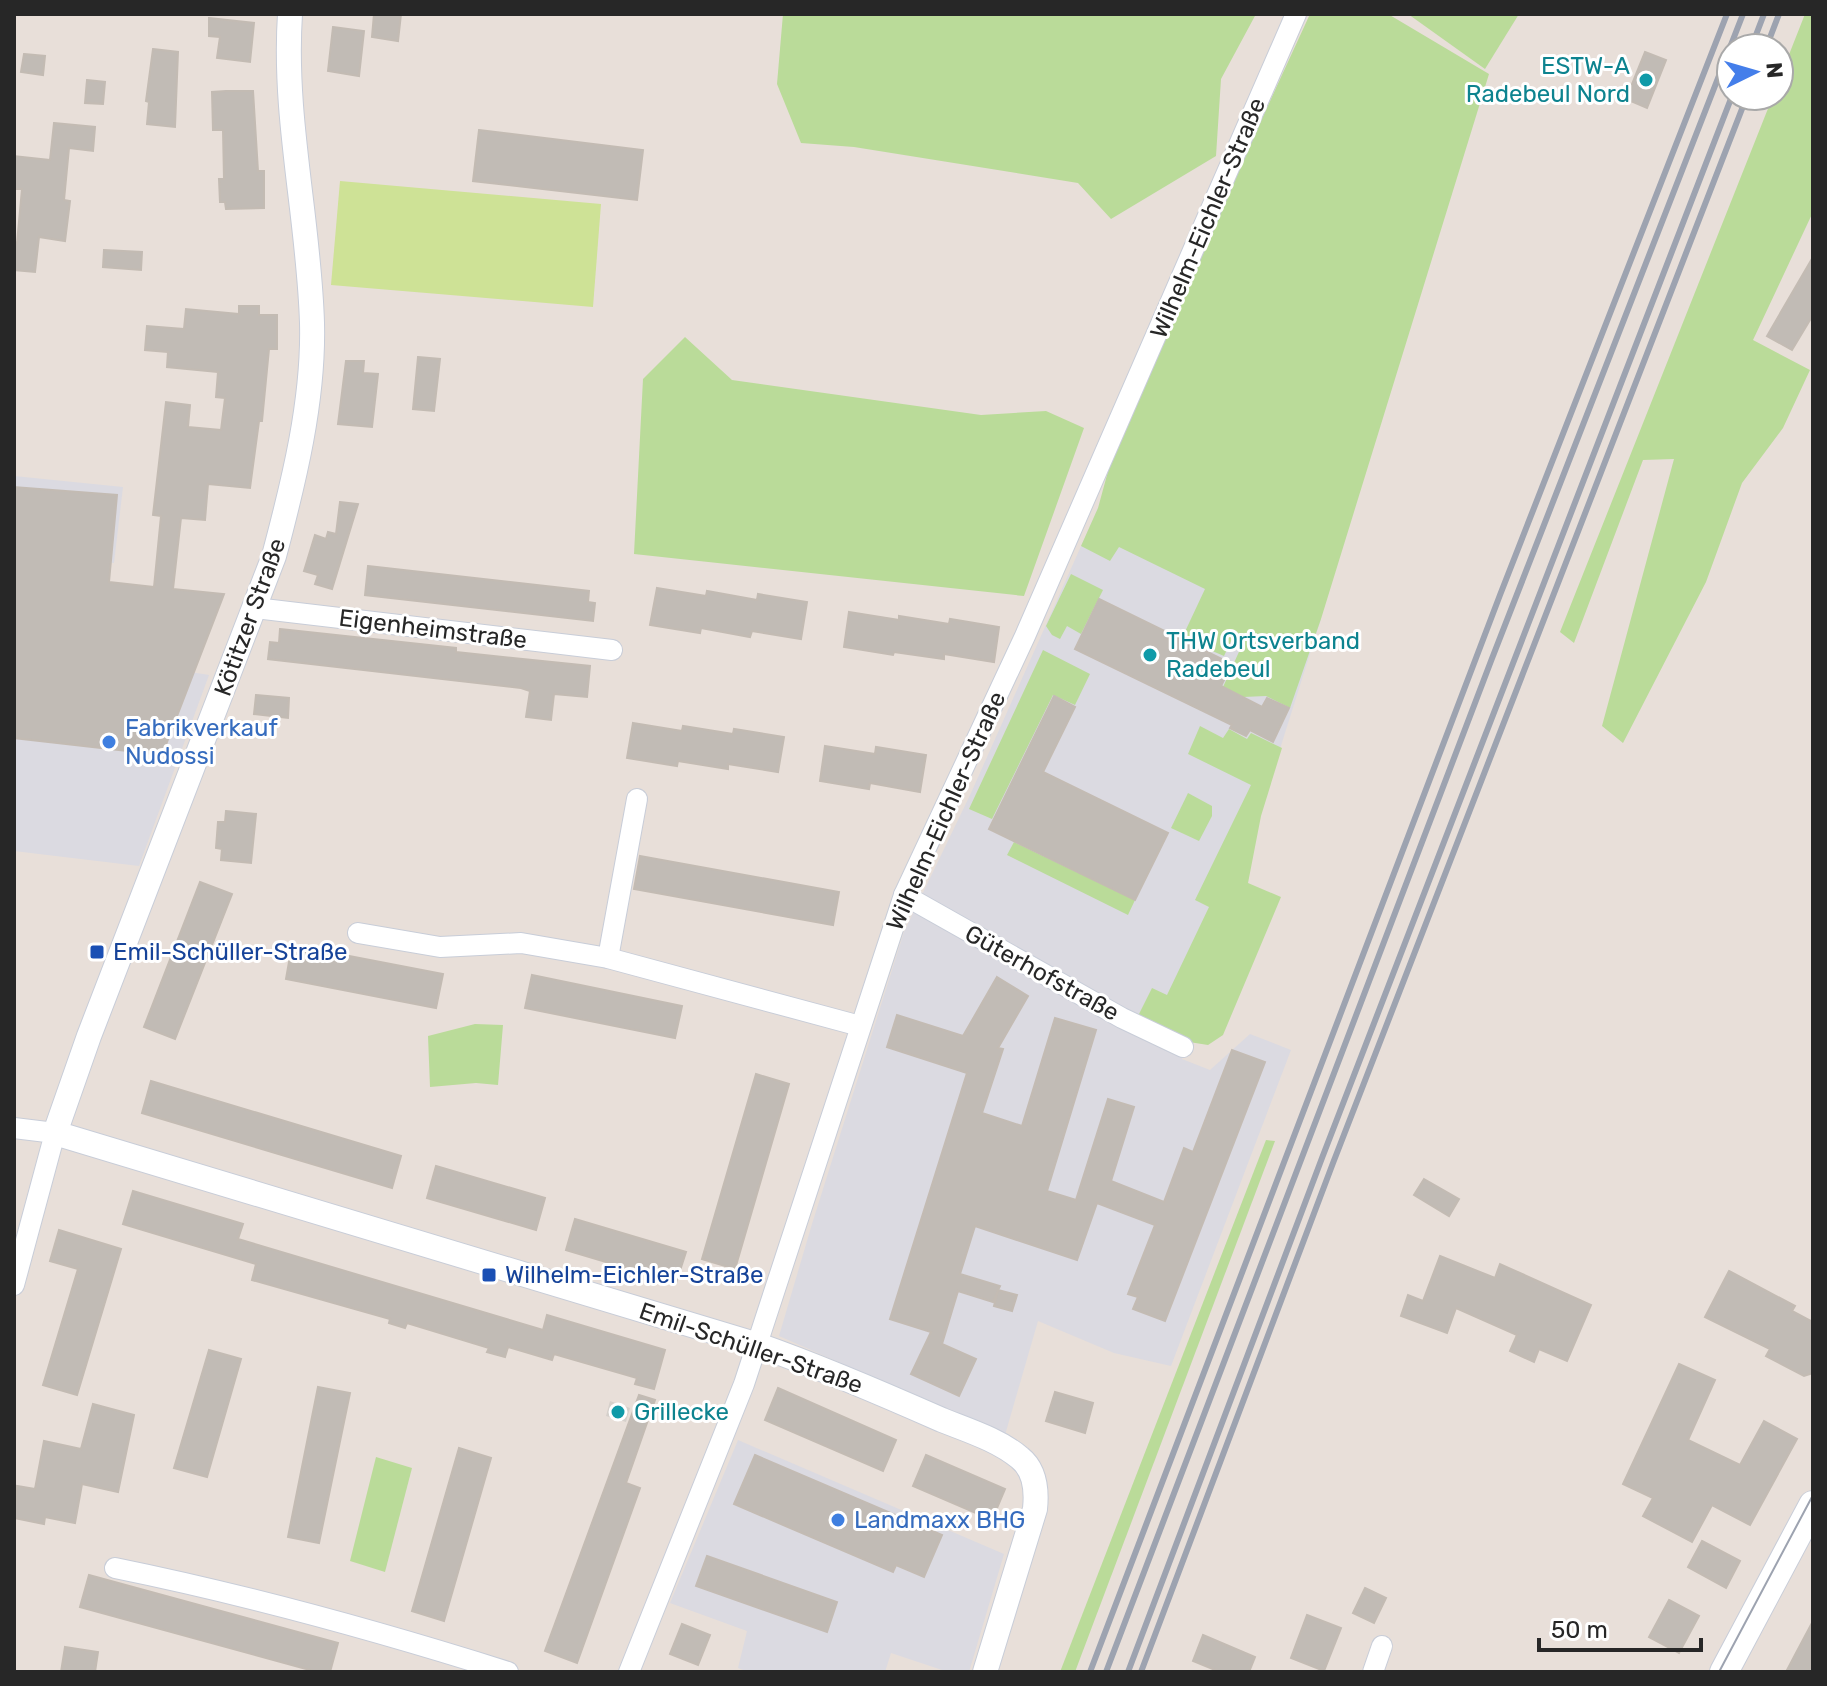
<svg xmlns="http://www.w3.org/2000/svg" width="1827" height="1686" font-family="Rubik,sans-serif">
<rect width="100%" height="100%" fill="#e8dfd9"/>
<g fill="#dbdae1">
<path d="M14,476L123,487L114,563L96,561L87,655L209,675L139,866L14,851Z"/>
<path d="M1098,508L1321,619L1182,1059L1210,1070L1250,1034L1291,1050L1171,1366L1114,1353L1038,1321L1005,1435L779,1336L812,1224L904,932L971,793Z"/>
<path d="M738,1440L1004,1554L969,1672H948L891,1653L885,1672H748L738,1668L747,1631L670,1603Z"/>
</g>
<g fill="#badb99">
<path d="M783,14H1256L1221,79L1216,156L1111,219L1078,183L854,147L801,143L777,84Z"/>
<path d="M1310,14H1388L1489,74L1321,619L1290,708L1266,696L1243,697L1223,687L1243,643L1232,639L1224,656L1182,638L1205,589L1119,547L1110,561L1081,546L1098,508L1110,464L1179,299Z"/>
<path d="M1408,14H1519L1485,69Z"/>
<path d="M1805,14H1813V212L1753,340L1810,370L1783,428L1742,483L1706,582L1623,743L1602,726L1674,459L1643,460L1574,643L1560,632L1773,96H1779V80Z"/>
<path d="M685,337L732,380L981,415L1046,411L1084,428L1024,596L634,554L643,379Z"/>
<path d="M1071,574L1103,590L1081,634L1067,626L1060,639L1052,635L1046,626Z"/>
<path d="M1043,650L1090,674L1075,705L1053,695L992,819L969,809Z"/>
<path d="M1200,726L1223,738L1229,729L1247,739L1251,733L1282,748L1261,816L1248,883L1281,897L1223,1035L1208,1045L1189,1042L1138,1016L1152,988L1167,995L1209,907L1195,900L1251,785L1188,754Z"/>
<path d="M1188,793L1212,806V816L1199,841L1171,828Z"/>
<path d="M1014,842L1135,900L1128,915L1007,855Z"/>
<path d="M475,1024L503,1025L498,1085L476,1083L430,1087L428,1036Z"/>
<path d="M1266,1140L1275,1141L1075,1672H1060Z"/>
<path d="M376,1457L412,1468L385,1572L350,1561Z"/>
</g>
<path fill="#cee296" d="M340,181L601,204L593,307L331,285Z"/>
<path fill="#d5d0cb" d="M610,1401L630,1408L626,1422L606,1416Z"/>
<g fill="#c1bbb5" stroke="#c3bbb3" stroke-width="2">
<path d="M374,14H401L398,41L372,37Z"/>
<path d="M209,18L254,23L250,62L217,58L220,37L209,36Z"/>
<path d="M333,27L364,31L359,76L328,71Z"/>
<path d="M153,49L178,52L175,127L147,124L149,102L146,101Z"/>
<path d="M1645,52L1666,60L1647,108L1626,99Z"/>
<path d="M24,54L45,56L43,75L21,72Z"/>
<path d="M87,80L105,82L103,104L85,103Z"/>
<path d="M226,91H253L258,171H264V208L226,209L225,202H220L219,179H224L223,130H213L212,92Z"/>
<path d="M54,123L95,127L93,151L69,148L64,200L70,201L65,241L39,237L35,272L14,270V242L17,243L22,189H14V156L50,160Z"/>
<path d="M479,130L643,150L637,200L473,181Z"/>
<path d="M104,250L142,252L141,270L103,267Z"/>
<path d="M1813,257V315L1792,350L1767,336Z"/>
<path d="M239,306H259V315H277V349H269L262,421H259L250,488L208,484L205,520L181,518L173,589L224,594L162,755L14,738V487L117,495L109,582L154,587L161,516L153,515L166,402L190,405L188,427L221,430L225,398L216,397L218,372L167,367L168,352L145,350L147,326L184,329L186,309L239,314Z"/>
<path d="M418,357L440,359L434,411L413,409Z"/>
<path d="M346,361H364L363,373L378,374L372,427L338,424Z"/>
<path d="M340,502L358,504L332,589L315,584L318,575L304,571L315,535L326,539L328,532L336,534Z"/>
<path d="M368,566L589,591L588,602L595,603L593,621L365,595Z"/>
<path d="M657,588L706,596L707,591L757,600L758,594L807,602L801,639L752,631L750,637L701,628L700,633L650,625Z"/>
<path d="M1099,599L1232,664L1221,686L1262,707L1267,698L1289,708L1273,742L1250,730L1246,736L1230,728L1232,725L1075,649Z"/>
<path d="M849,612L899,620V616L949,624L950,619L999,627L994,662L944,654V659L894,652L893,655L844,647Z"/>
<path d="M280,629L456,648V652L590,666L587,697L554,694L551,720L526,717L530,691L521,688L268,659L270,642L279,643Z"/>
<path d="M256,695L289,698L288,718L254,714Z"/>
<path d="M1054,696L1075,707L1043,772L1168,833L1135,900L989,829Z"/>
<path d="M633,723L682,731L683,726L733,734L734,729L784,737L778,772L728,764V769L678,761L677,766L627,758Z"/>
<path d="M825,746L875,754L876,747L926,755L920,792L870,783L869,789L820,781Z"/>
<path d="M226,811L256,814L251,863L221,860L222,849L216,848L218,822H225Z"/>
<path d="M640,856L839,892L833,925L634,889Z"/>
<path d="M200,882L232,894L175,1039L144,1027Z"/>
<path d="M292,945L443,974L436,1008L286,979Z"/>
<path d="M532,975L682,1006L675,1038L525,1008Z"/>
<path d="M997,977L1028,996L998,1048L1003,1049L982,1113L1022,1126L1055,1018L1096,1030L1047,1191L1076,1200L1108,1099L1134,1107L1111,1181L1164,1202L1184,1148L1193,1152L1232,1050L1265,1062L1165,1321L1133,1309L1138,1297L1128,1294L1155,1225L1097,1203L1077,1260L975,1226L960,1274L1000,1286L998,1290L1017,1295L1012,1311L994,1306L998,1291L993,1302L958,1291L942,1344L976,1359L959,1396L911,1374L931,1332L890,1319L967,1073L887,1047L897,1015L963,1036Z"/>
<path d="M756,1074L789,1084L735,1269L702,1259Z"/>
<path d="M151,1081L401,1156L392,1188L142,1113Z"/>
<path d="M436,1166L545,1198L536,1230L427,1198Z"/>
<path d="M1424,1179L1459,1199L1449,1216L1414,1195Z"/>
<path d="M133,1191L243,1224L238,1239L543,1330L547,1315L665,1350L654,1389L635,1384L637,1378L554,1354L552,1360L508,1347L505,1357L487,1352L489,1348L407,1323L405,1328L389,1323L390,1319L252,1280L256,1264L123,1224Z"/>
<path d="M575,1219L686,1252L676,1283L566,1250Z"/>
<path d="M59,1230L121,1249L77,1395L43,1385L78,1269L50,1261Z"/>
<path d="M1440,1256L1495,1278L1500,1264L1591,1305L1567,1361L1539,1349L1534,1362L1510,1351L1517,1335L1456,1308L1447,1333L1401,1316L1408,1295L1423,1301Z"/>
<path d="M1729,1271L1795,1306L1792,1311L1813,1322V1373L1804,1376L1766,1356L1770,1349L1705,1317Z"/>
<path d="M209,1350L241,1359L207,1477L174,1468Z"/>
<path d="M1679,1364L1715,1380L1688,1440L1740,1465L1764,1421L1797,1439L1750,1525L1712,1505L1692,1542L1643,1516L1653,1498L1623,1484Z"/>
<path d="M318,1387L350,1393L319,1543L288,1537Z"/>
<path d="M778,1388L896,1440L883,1471L765,1420Z"/>
<path d="M1055,1392L1093,1403L1085,1433L1046,1421Z"/>
<path d="M639,1395L655,1400L626,1483L640,1488L577,1663L545,1651Z"/>
<path d="M93,1404L134,1415L118,1492L82,1484L75,1523L45,1517L44,1524L14,1518L17,1486L35,1489L44,1441L81,1449Z"/>
<path d="M459,1448L491,1458L444,1621L412,1611Z"/>
<path d="M755,1455L942,1535L924,1577L896,1565L893,1572L734,1504Z"/>
<path d="M926,1455L1005,1489L992,1520L913,1486Z"/>
<path d="M1702,1541L1740,1561L1726,1588L1688,1567Z"/>
<path d="M707,1556L837,1602L827,1632L696,1586Z"/>
<path d="M89,1575L338,1643L330,1672H317L80,1607Z"/>
<path d="M1365,1588L1386,1598L1374,1623L1353,1613Z"/>
<path d="M1669,1600L1699,1616L1679,1653L1649,1637Z"/>
<path d="M1307,1615L1341,1628L1324,1671L1291,1658Z"/>
<path d="M1813,1621V1672H1786L1796,1653Z"/>
<path d="M682,1624L710,1635L698,1665L670,1654Z"/>
<path d="M1203,1635L1255,1657L1249,1672H1220L1193,1661Z"/>
<path d="M65,1647L98,1652L95,1672H61Z"/>
</g>
<g fill="none" stroke-linecap="round" stroke-linejoin="round">
<defs>
<g id="minor">
<path d="M255,608L612,650"/>
<path d="M904,895L1122,1018L1183,1047"/>
<path d="M358,933L440,947L521,943L608,958L860,1026"/>
<path d="M608,958L637,799"/>
<path d="M14,1128L55,1133L14,1285"/>
<path d="M115,1568C248,1595 378,1631 508,1672"/>
<path d="M629,1672L744,1384L904,895L1025,636L1296,14"/>
<path d="M1373,1672L1382,1646"/>
</g>
<path id="tertiary" d="M290,14C283,118 309,219 312,323C314,400 294,481 274,556L89,1036L55,1133L758,1345C821,1367 881,1393 942,1420C967,1430 999,1440 1020,1458C1035,1470 1037,1490 1035,1509L985,1672"/>
<path id="secondary" d="M1724,1672L1813,1505"/>
</defs>
<use href="#minor" stroke="#c8cdd8" stroke-width="22"/>
<use href="#tertiary" stroke="#c8cdd8" stroke-width="26"/>
<use href="#secondary" stroke="#c8cdd8" stroke-width="30"/>
<use href="#minor" stroke="#fff" stroke-width="20"/>
<use href="#tertiary" stroke="#fff" stroke-width="24"/>
<use href="#secondary" stroke="#fff" stroke-width="28"/>
<path stroke="#9da3b0" stroke-width="2" d="M1719,1672L1813,1495"/>
<g stroke="#9da3b0" stroke-width="6">
<path d="M1751,48L1764,14"/>
<path d="M1766,48L1779,14"/>
<path d="M1090,1672L1500,595L1727,14"/>
<path d="M1106,1672L1491,661L1743,14"/>
<path d="M1128,1672L1322,1158L1732,96"/>
<path d="M1141,1672L1333,1163L1747,96"/>
</g>
</g>
<g fill="#0f9aa8" stroke="#fff" stroke-width="3">
<circle cx="1646" cy="80" r="8"/>
<circle cx="1150" cy="655" r="8"/>
<circle cx="618" cy="1412" r="8"/>
</g>
<g fill="#3f7fe0" stroke="#fff" stroke-width="3">
<circle cx="109" cy="742" r="8"/>
<circle cx="838" cy="1520" r="8"/>
</g>
<g fill="#1a4fb4" stroke="#fff" stroke-width="3">
<rect x="89" y="944" width="16" height="16" rx="4"/>
<rect x="481" y="1267" width="16" height="16" rx="4"/>
</g>
<g text-anchor="middle" stroke-width="6" stroke-linejoin="round" paint-order="stroke">
<g font-size="24" fill="#0d838f" stroke="#fff" text-anchor="start">
<text x="1630" y="74" text-anchor="end">ESTW-A<tspan x="1630" dy="28">Radebeul Nord</tspan></text>
<text x="1166" y="649">THW Ortsverband<tspan x="1166" dy="28">Radebeul</tspan></text>
<text x="634" y="1420">Grillecke</text>
</g>
<g font-size="24" fill="#272727" stroke="#fff">
<text transform="translate(1208 218) rotate(-67)" y="8">Wilhelm-Eichler-Straße</text>
<text transform="translate(250 617) rotate(-70)" y="8">Kötitzer Straße</text>
<text transform="translate(433 629) rotate(7)" y="8">Eigenheimstraße</text>
<text transform="translate(946 811) rotate(-66)" y="8">Wilhelm-Eichler-Straße</text>
<text transform="translate(1042 973) rotate(29)" y="8">Güterhofstraße</text>
<text transform="translate(751 1348) rotate(19)" y="8">Emil-Schüller-Straße</text>
</g>
<g font-size="24" fill="#366cbe" stroke="#fff" text-anchor="start">
<text x="125" y="736">Fabrikverkauf<tspan x="125" dy="28">Nudossi</tspan></text>
<text x="854" y="1528">Landmaxx BHG</text>
</g>
<g font-size="24" fill="#164399" stroke="#fff" text-anchor="start">
<text x="113" y="960">Emil-Schüller-Straße</text>
<text x="505" y="1283">Wilhelm-Eichler-Straße</text>
</g>
</g>
<rect width="1827" height="1686" fill="none" stroke="#272727" stroke-width="32"/>
<g transform="translate(1755 72) rotate(85)"><circle r="38" fill="#ffffff" stroke="#a9a9a9" stroke-width="2"/>
<path d="M0-6L14 30L0 20L-14 30Z" fill="#447eea"/>
<text y="-12" font-size="22" font-weight="bold" text-anchor="middle" fill="#272727">N</text>
</g>
<path d="M1539 1638v12h162v-12" fill="none" stroke="#272727" stroke-width="4"/>
<text x="1551" y="1638" font-size="24" fill="#272727" stroke="#ffffff" stroke-width="6" paint-order="stroke">50 m</text>
</svg>
